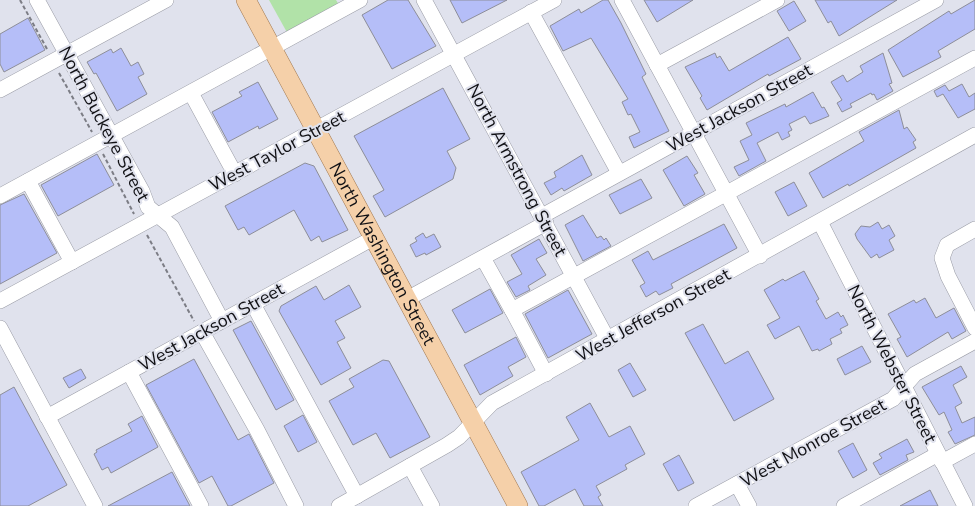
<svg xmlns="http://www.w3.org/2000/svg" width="975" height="506" font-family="'Nunito Sans',sans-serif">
<rect width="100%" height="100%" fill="#e0e2ed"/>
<path fill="#b1e2a8" d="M269,0H336L341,8L289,36Z"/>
<g fill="#b5bef8" stroke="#8d8e99">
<path d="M388,0H408L436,46L392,69L362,15Z"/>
<path d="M450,0H507L462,23Z"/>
<path d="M603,0H608L621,23L646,74L642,77L669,131L634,148L629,137L640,132L631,114L628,115L622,102L628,99L591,38L563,51L550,26L579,9L581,13Z"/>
<path d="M644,0H693L657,22Z"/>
<path d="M815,0H897L839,36L831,21L828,23Z"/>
<path d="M975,0V29L938,51L941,57L903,77L888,50L949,11L951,14Z"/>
<path d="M794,1L806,21L789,31L777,11Z"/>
<path d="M28,18L45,50L4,72L0,64V34Z"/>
<path d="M788,37L801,59L769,76L768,74L707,110L700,98L702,96L685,67L715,53L717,58L720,56L729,71Z"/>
<path d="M121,48L131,66L138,62L144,74L138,77L147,94L117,111L96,73L94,74L87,62L111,49L113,53Z"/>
<path d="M883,53L892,83L889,84L893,91L877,100L874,94L872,95L871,93L850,104L852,107L842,112L837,103L842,100L831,82L843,75L847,82L863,72L860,66Z"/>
<path d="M258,82L278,119L259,129L258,126L228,142L212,112L242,96L239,92Z"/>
<path d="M962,84L969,97L975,93V109L958,118L943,94L937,97L934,91L945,85L949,91Z"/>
<path d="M443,88L470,139L447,151L456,168L453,179L385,217L373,196L384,190L354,136Z"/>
<path d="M813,92L822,108L824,107L829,116L810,124L805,116L789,124L792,130L788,132L790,136L782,140L778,132L757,143L766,161L739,176L734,167L749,160L740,141L752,135L746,123L785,104L786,107Z"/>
<path d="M899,110L904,129L907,127L916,140L913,142L916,148L849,186L848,184L823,198L809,173L864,141L859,132Z"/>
<path d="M97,154L114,185L58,216L41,185Z"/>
<path d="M582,155L592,175L564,191L562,188L551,195L544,183L556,177L554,172Z"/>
<path d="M687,156L698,173L694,175L705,194L684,206L663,170Z"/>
<path d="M305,163L314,166L348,230L322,242L319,236L311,241L294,210L249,235L244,227L238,230L225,206Z"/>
<path d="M641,179L652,198L620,214L609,195Z"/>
<path d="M794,182L807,206L788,216L775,192Z"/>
<path d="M24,194L57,253L0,284V205Z"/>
<path d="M583,215L597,238L601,236L604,240L606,238L611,246L583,261L565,225Z"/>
<path d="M878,222L882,229L889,225L895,236L889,240L894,250L879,258L877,254L871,258L857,239L855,234L861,226L870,227Z"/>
<path d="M724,224L737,248L671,284L673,288L659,295L656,291L646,297L640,286L645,283L632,260L648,251L653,260Z"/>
<path d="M423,233L426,238L434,234L441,247L426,255L425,253L416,257L410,245L417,241L415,238Z"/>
<path d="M539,239L547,253L536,259L546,275L528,286L530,290L516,297L507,282L522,274L511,255Z"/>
<path d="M804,271L819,299L816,301L826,319L838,312L841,317L843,315L848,325L840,329L842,333L830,339L832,344L819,351L818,349L812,351L799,326L775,339L767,325L780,318L764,290L783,279L785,281Z"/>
<path d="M349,285L361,307L335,321L345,338L337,342L351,368L321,385L279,311L281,306L316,286L324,300Z"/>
<path d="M490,289L503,313L465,333L452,310Z"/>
<path d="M568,290L592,334L548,358L525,314Z"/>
<path d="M925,298L936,318L954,308L966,331L952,339L948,332L907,357L897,339L901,337L888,314L914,300L916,303Z"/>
<path d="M251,321L294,400L276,410L233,330Z"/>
<path d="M703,324L725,364L748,351L774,399L734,421L685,333Z"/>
<path d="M516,337L526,357L508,367L513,376L480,395L464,365Z"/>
<path d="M862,346L871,362L845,375L837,359Z"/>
<path d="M194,359L238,440L249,434L274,483L231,506H228L212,476L199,483L146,385Z"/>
<path d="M383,360L389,361L430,437L390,458L376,433L353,445L329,401L354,387L349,379Z"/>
<path d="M630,363L646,390L633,397L618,370Z"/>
<path d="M961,366L967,377L953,385L962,403L955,407L962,423L975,417V435L955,444L948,432L952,430L944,412L939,415L922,387Z"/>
<path d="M81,369L86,378L69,388L63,378Z"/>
<path d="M14,387L67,485L28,506H0V395Z"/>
<path d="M590,403L609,437L630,426L645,454L625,465L627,469L596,486L601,495L598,497L603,506H584L575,489L544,506H539L521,472L579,440L566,417Z"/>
<path d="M303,415L317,442L298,452L284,426Z"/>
<path d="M142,416L158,447L111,473L108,467L102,470L94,454L97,452L96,450L132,431L128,424Z"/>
<path d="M907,439L914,452L906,455L908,460L880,475L873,463L882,458L879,454Z"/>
<path d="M853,443L867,470L853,478L838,451Z"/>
<path d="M679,455L694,483L678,491L663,464Z"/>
<path d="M172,472L190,506H108Z"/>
<path d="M930,490L938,506H900Z"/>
</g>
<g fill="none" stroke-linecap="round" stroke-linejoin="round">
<defs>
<g id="minor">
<path d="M37,0L142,191L148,207L172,227L222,321"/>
<path d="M424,0L608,340"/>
<path d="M622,0L760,256"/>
<path d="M531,12L619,173"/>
<path d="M657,65L777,0"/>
<path d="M0,90L166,0"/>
<path d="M191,93L235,174"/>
<path d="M28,181L72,262"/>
<path d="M0,196L360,0"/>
<path d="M542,216L936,0"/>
<path d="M820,222L965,506"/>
<path d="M975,229L947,245L942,258L948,276L975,328"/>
<path d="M483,258L512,310L975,58"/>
<path d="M407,299L546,223"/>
<path d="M0,301L554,0"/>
<path d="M253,304L357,496"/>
<path d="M512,310L546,374"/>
<path d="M0,328L95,506"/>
<path d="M202,332L257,430L296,506"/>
<path d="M129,372L201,506"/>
<path d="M47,417L375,237"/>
<path d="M942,462L975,444"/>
<path d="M410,466L432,506"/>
<path d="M737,484L749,506"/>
<path d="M339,506L447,445L459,437L492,403L975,135"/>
<path d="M696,506L893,399L915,374L975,341"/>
<path d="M844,506L938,454"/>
</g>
<g id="major">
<path id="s1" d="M246,0L518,506"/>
</g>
</defs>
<use href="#minor" stroke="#9a9ca6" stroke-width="16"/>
<use href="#major" stroke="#a17850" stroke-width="20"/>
<g stroke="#7c7d85" stroke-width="2" stroke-dasharray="4 2.5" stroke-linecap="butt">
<path d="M20,0L47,49"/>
<path d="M59,73L92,132"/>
<path d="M103,154L134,214"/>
<path d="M147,235L194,321"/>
</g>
<use href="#minor" stroke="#fff" stroke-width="15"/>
<use href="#major" stroke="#f5d0a9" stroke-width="19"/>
</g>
<g text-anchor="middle" stroke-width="4" stroke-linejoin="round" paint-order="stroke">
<g font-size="18" fill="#111115" stroke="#e0e2ed">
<text transform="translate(739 108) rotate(-29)" y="6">West Jackson Street</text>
<text transform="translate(104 124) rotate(62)" y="6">North Buckeye Street</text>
<text transform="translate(277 151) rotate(-28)" y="6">West Taylor Street</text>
<text transform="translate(517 170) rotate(62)" y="6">North Armstrong Street</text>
<text dy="6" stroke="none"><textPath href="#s1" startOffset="288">North Washington Street</textPath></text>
<text transform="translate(653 315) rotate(-29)" y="6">West Jefferson Street</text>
<text transform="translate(211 327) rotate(-29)" y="6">West Jackson Street</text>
<text transform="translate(892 364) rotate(63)" y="6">North Webster Street</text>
<text transform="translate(813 443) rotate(-29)" y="6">West Monroe Street</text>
</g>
</g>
</svg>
